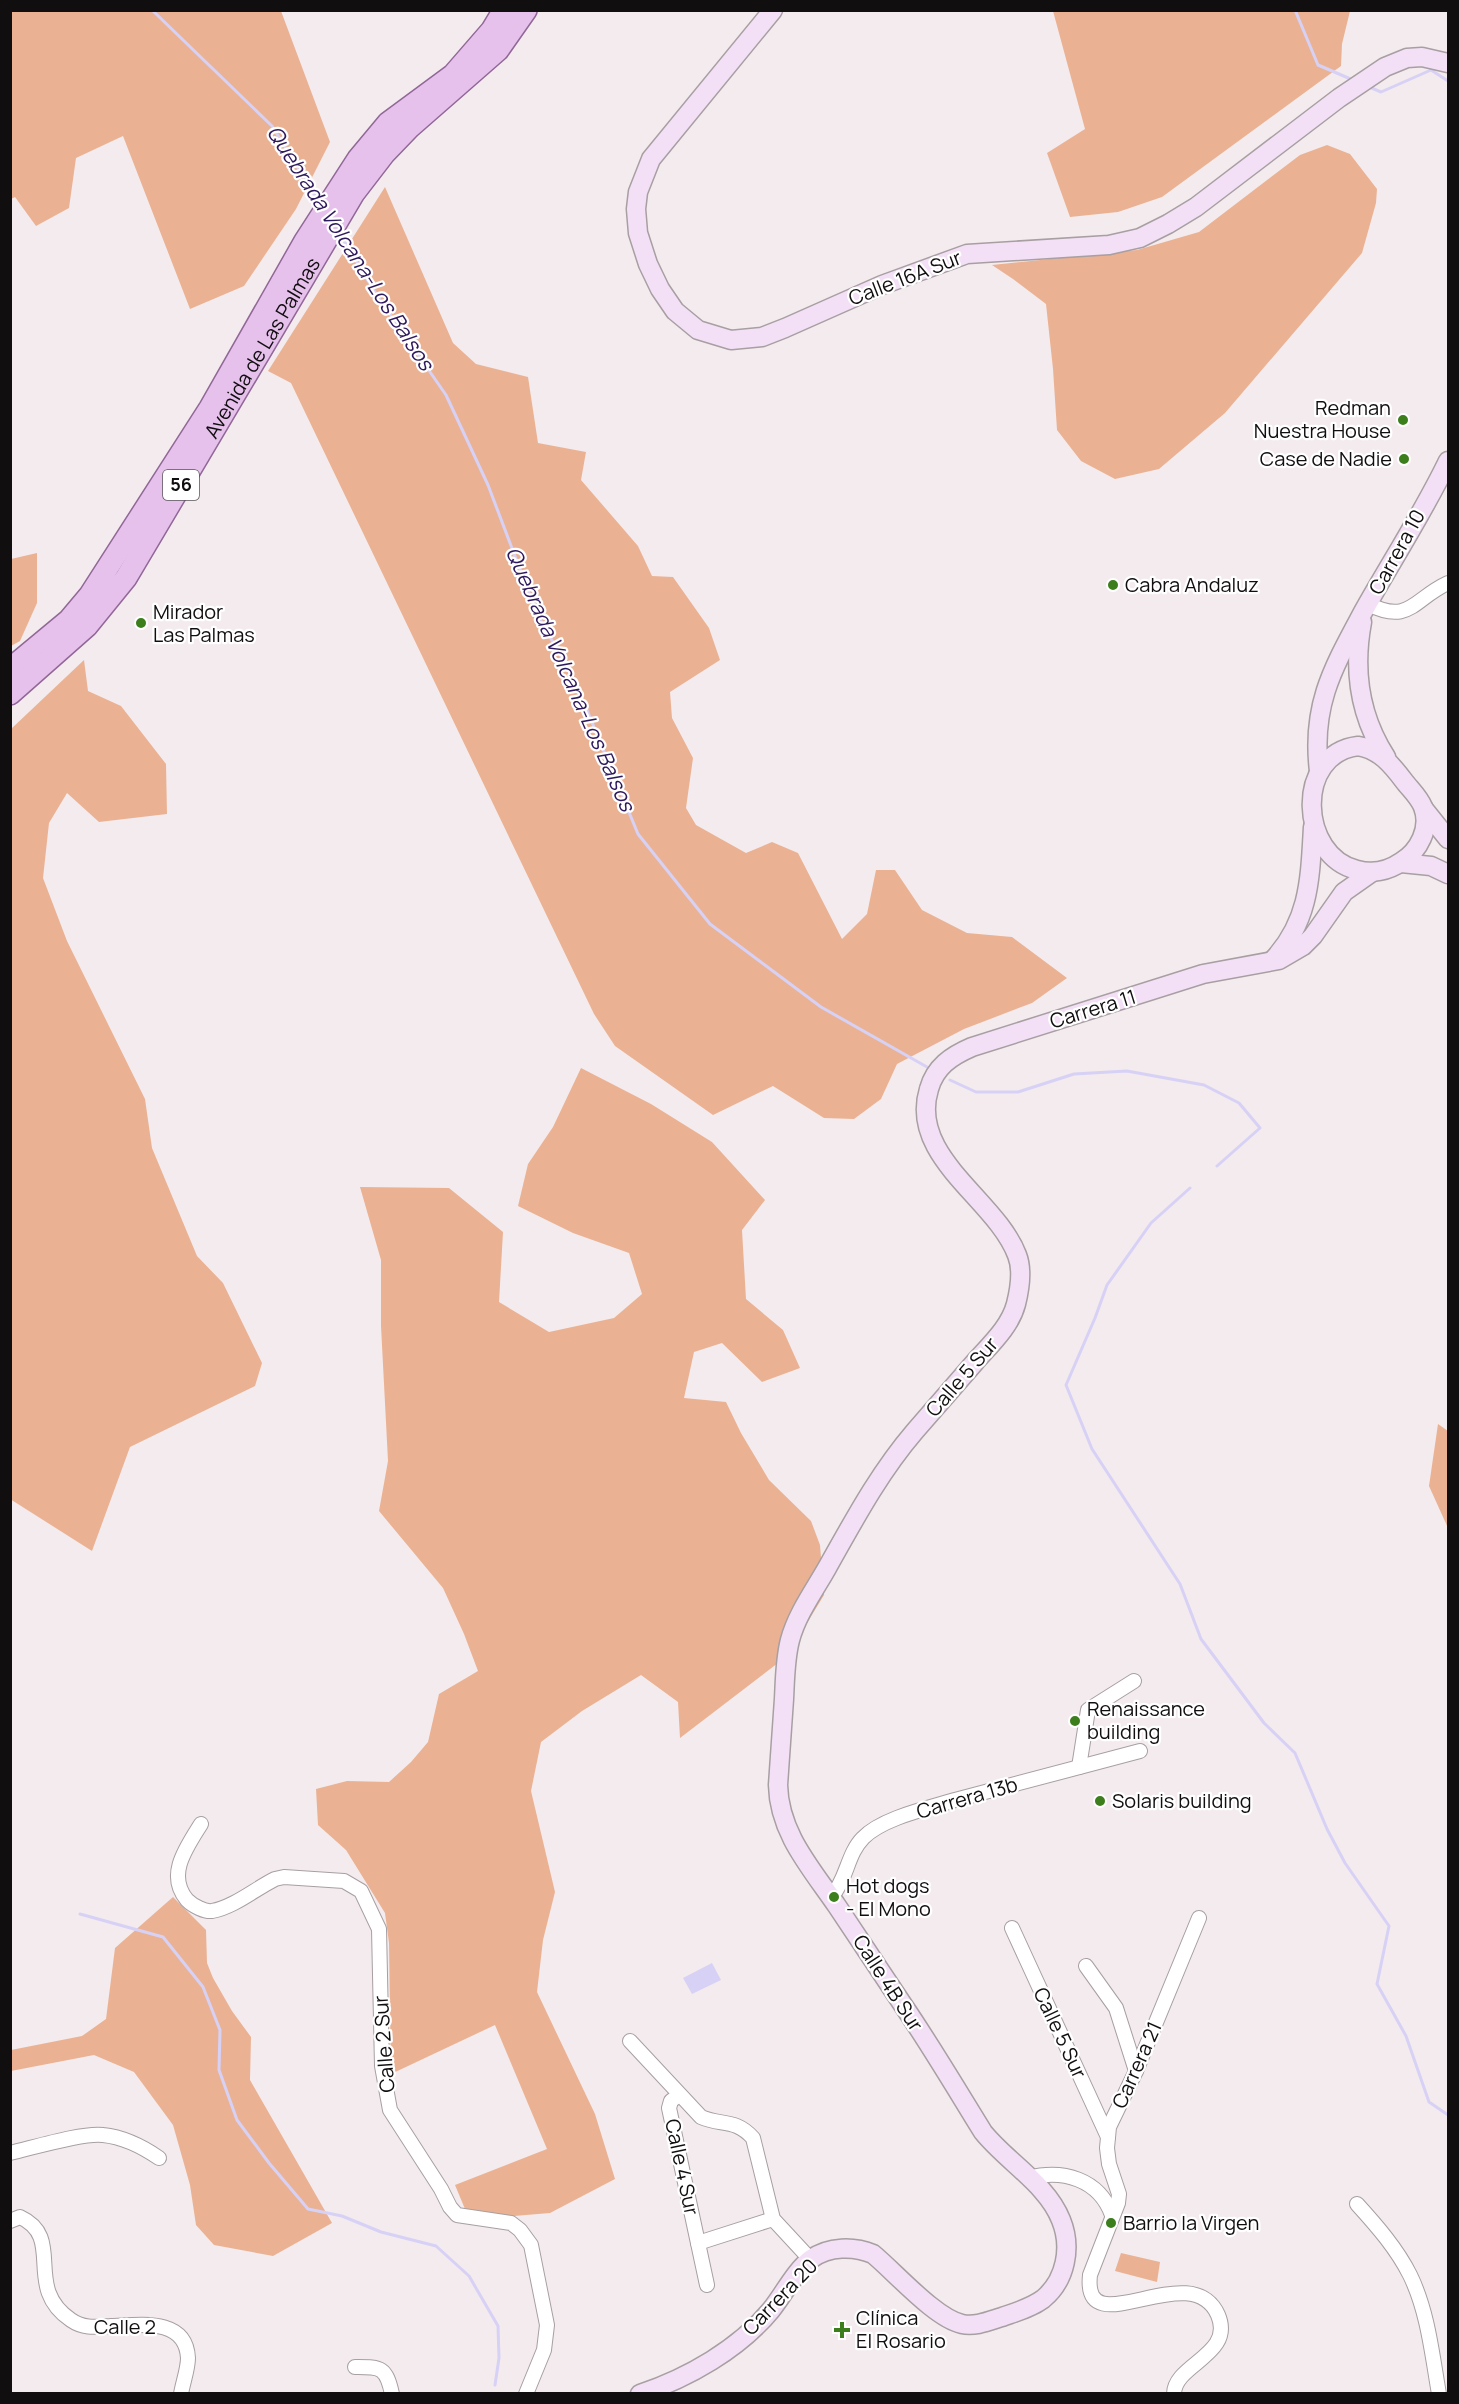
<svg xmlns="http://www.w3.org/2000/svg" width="1459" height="2404" font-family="Manrope,sans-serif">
<rect width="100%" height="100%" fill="#f4ebee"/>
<g fill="#eab293">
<path d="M10,11H281L330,142L296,209L244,286L190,309L123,136L76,158L69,208L36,226L15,197L11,199Z"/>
<path d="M1053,11V10L1350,11L1342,44L1341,66L1162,197L1118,212L1070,217L1047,153L1085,129Z"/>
<path d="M1327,145L1350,154L1377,189L1376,203L1362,253L1225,413L1159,469L1115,479L1081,461L1057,430L1053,369L1046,304L1013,279L992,265L1137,250L1199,232L1300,155Z"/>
<path d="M385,187L453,343L476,364L528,377L538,443L586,452L581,480L638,546L652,576L673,577L709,628L720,660L670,692L672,718L693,758L686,808L696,825L746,853L772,842L798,853L842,939L867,914L876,870H895L922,910L967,933L1012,937L1067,978L1032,1003L964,1029L897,1064L881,1099L854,1119L824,1118L773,1086L713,1115L615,1046L594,1014L291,383L268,371Z"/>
<path d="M37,553V603L20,641L11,646V559Z"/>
<path d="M84,660L88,691L121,706L166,764L167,814L99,822L67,793L49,823L43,878L67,941L145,1099L152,1148L197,1256L223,1283L262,1363L255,1386L130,1447L92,1551L10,1499L11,729Z"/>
<path d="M581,1068L651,1104L712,1142L765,1200L742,1230L746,1299L783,1330L800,1368L762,1382L722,1343L694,1352L684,1398L726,1402L741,1433L769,1480L811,1521L820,1545L824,1595L787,1656L680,1738L678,1702L641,1675L582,1711L541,1742L531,1791L555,1892L543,1940L537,1992L595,2114L615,2179L550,2213L514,2216L465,2209L455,2185L547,2149L495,2025L391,2074L389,1943L385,1913L346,1850L318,1825L316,1789L347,1781L389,1782L411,1762L428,1742L439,1694L478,1671L464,1634L443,1588L379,1511L388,1461L381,1326V1260L360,1187L449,1188L503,1232L499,1302L549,1332L614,1318L642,1294L629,1253L573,1233L518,1206L528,1164L553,1127Z"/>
<path d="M1438,1424L1448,1431V1528L1429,1486Z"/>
<path d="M173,1897L206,1930L207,1963L213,1978L232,2011L251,2037L250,2080L332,2223L273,2256L214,2245L196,2225L190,2185L173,2125L134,2072L94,2055L11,2071V2050L82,2036L106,2019L115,1948Z"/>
<path d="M1121,2253L1160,2262L1157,2282L1115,2271Z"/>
</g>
<path fill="#d7d1f6" d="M712,1963L721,1980L692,1994L683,1978Z"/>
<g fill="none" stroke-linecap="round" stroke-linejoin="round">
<g stroke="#d7d1f6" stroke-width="3">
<path d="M152,10L272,126L319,202"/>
<path d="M1295,10L1318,65L1353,80"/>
<path d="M1367,86L1381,92L1431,70L1448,81"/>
<path d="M339,233L378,297L446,395L488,485L537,614L575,681L638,834L710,924L821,1007L927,1067"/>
<path d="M950,1080L976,1092H1018L1074,1074L1127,1071L1204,1085L1239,1103L1260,1128L1217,1166"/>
<path d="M1190,1188L1151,1223L1107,1285L1095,1318L1066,1385L1092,1449L1180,1584L1201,1639L1264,1723L1295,1753L1327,1829L1345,1863L1389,1926L1377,1984L1406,2036L1429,2102L1448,2115"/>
<path d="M80,1914L163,1937L203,1987L220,2030L219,2070L237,2120L269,2163L308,2209L342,2216L381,2232L436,2246L469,2276L498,2326L499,2358L495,2385"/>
</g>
<defs>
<g id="street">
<path d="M1368,604C1410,625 1413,599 1448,583"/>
<path d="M1079,1767L1088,1710L1134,1681"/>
<path d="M201,1824C186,1848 166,1875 187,1900C193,1906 205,1912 212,1911C234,1907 255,1889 275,1879L284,1877L344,1881L361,1891L379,1929L382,2066L390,2110L441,2189L450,2207L457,2215L511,2223L520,2230L531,2245L547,2325L544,2350L526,2394"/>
<path d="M831,1897C847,1880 847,1854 863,1838C882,1818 929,1808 955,1800C1017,1783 1079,1767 1140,1751"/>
<path d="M1012,1928L1108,2137"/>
<path d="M1086,1966L1116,2008L1136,2071"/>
<path d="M630,2041L701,2117C721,2126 735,2118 753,2138L773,2219L811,2260"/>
<path d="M679,2095L671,2101L669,2108L707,2285"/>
<path d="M10,2153C32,2148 84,2132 103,2135C123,2137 143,2147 159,2158"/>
<path d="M1028,2178C1063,2169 1099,2179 1112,2215"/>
<path d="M1357,2204C1377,2226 1397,2249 1410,2275C1428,2312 1432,2354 1439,2394"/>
<path d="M10,2221L20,2217C66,2238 22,2287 71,2320C84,2329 96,2327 111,2326C139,2325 186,2317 188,2358C188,2369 183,2382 181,2394"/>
<path d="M698,2243L773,2219"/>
<path d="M355,2367C380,2367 386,2366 392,2394"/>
<path d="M1174,2394C1174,2364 1235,2355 1218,2315C1191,2254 1082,2348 1090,2275L1118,2203L1119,2194L1109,2164L1107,2148L1109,2127L1136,2071L1199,1918"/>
</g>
<g id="secondary">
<path d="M773,10L651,159L638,192L636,209L638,233L648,264L660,289L675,311L698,330L731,340L762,337L785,328L882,285L967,254L1109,245L1140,238L1168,224L1196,207L1339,98L1385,67L1407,58L1422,57L1448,63"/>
<path d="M1362,622C1353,670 1359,715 1386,757"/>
<path d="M1358,746C1379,749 1392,765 1404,781C1410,789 1419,797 1423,807C1431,828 1419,851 1401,862C1388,871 1372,874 1357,870C1299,856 1294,754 1358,746Z"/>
<path d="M1319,771C1311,705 1333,668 1363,612C1391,562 1423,513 1448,461"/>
<path d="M1424,809L1448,839"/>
<path d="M1401,863L1431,866L1448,874"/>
<path d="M1273,960C1310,920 1310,878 1313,827"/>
<path d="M640,2394C688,2378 739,2349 771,2310C784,2294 795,2271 811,2259C829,2246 854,2246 873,2254C896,2273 935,2318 962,2324C975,2327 989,2321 1002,2317C1016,2312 1031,2308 1043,2299C1066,2280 1072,2247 1061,2220C1047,2184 1007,2162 983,2132C957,2090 931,2046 903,2005C881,1972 859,1939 837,1906C811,1868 779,1833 778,1785C780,1756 782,1728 784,1699C785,1680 785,1659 790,1640C797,1614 814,1591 827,1568C854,1520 879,1473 915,1431C935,1408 955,1385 975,1362C990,1345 1010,1327 1016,1304C1020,1288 1023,1270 1017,1255C996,1199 908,1157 929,1089C935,1067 951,1056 972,1047L1203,974L1279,960L1303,946L1313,936L1344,892L1371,873"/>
</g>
<g id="primary">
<path d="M10,669L69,620L90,595L210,408L305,241L358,159L388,123L453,75L492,30L504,10"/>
<path id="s1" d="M10,694L87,626L126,578L354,193L384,154L410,127L498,50L526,10"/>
</g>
</defs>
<use href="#street" stroke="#a79fa2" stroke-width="16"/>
<use href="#secondary" stroke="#a79fa2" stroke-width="21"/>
<use href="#primary" stroke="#916797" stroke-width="24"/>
<use href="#street" stroke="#fff" stroke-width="14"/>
<use href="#secondary" stroke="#f3e0f6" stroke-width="18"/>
<use href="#primary" stroke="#e6c1ec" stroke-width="21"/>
</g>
<g fill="#3c7d1c" stroke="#fff" stroke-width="2">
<circle cx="1403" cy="420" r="6"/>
<circle cx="1404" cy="459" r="6"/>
<circle cx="1113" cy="585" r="6"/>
<circle cx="141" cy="623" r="6"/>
<circle cx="1075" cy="1721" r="6"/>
<circle cx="1100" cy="1801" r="6"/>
<circle cx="834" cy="1897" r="6"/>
<circle cx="1111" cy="2223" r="6"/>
<path d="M839 2321h6v6h6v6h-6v6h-6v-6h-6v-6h6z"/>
</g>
<g text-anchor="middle" stroke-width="4.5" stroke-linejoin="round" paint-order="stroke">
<rect fill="#fff" stroke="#585658" stroke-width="1.5" x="163" y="470" width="36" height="30" rx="4.5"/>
<g font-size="18" font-weight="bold" fill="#110e10">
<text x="181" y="491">56</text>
</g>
<g font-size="20" fill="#110e10" stroke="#fff">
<text transform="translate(905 278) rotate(-21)" y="7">Calle 16A Sur</text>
<text dy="7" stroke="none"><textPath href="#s1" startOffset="432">Avenida de Las Palmas</textPath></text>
<text transform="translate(1397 552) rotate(-61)" y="7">Carrera 10</text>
<text transform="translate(1093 1009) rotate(-17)" y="7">Carrera 11</text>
<text transform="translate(962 1377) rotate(-49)" y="7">Calle 5 Sur</text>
<text transform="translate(967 1798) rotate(-16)" y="7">Carrera 13b</text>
<text transform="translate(888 1983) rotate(57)" y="7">Calle 4B Sur</text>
<text transform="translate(1060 2033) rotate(65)" y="7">Calle 5 Sur</text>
<text transform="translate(384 2044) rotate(-94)" y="7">Calle 2 Sur</text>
<text transform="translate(1137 2065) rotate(-66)" y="7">Carrera 21</text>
<text transform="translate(682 2167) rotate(78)" y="7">Calle 4 Sur</text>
<text transform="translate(780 2297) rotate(-46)" y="7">Carrera 20</text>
<text x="125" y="2334">Calle 2</text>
</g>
<g font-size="20" fill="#110e10" stroke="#fff" text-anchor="start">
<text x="1391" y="415" text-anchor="end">Redman<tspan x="1391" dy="23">Nuestra House</tspan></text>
<text x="1392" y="466" text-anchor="end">Case de Nadie</text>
<text x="1125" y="592">Cabra Andaluz</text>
<text x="153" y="619">Mirador<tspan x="153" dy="23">Las Palmas</tspan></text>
<text x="1087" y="1716">Renaissance<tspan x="1087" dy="23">building</tspan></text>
<text x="1112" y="1808">Solaris building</text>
<text x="846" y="1893">Hot dogs<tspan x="846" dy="23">- El Mono</tspan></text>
<text x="1123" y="2230">Barrio la Virgen</text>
<text x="856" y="2325">Clínica<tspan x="856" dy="23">El Rosario</tspan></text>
</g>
<g font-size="21" font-style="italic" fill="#2e195c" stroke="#fff">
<text transform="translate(350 248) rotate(57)" y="7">Quebrada Volcana-Los Balsos</text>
<text transform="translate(570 679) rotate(66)" y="7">Quebrada Volcana-Los Balsos</text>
</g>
</g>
<rect width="1459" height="2404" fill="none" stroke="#110e10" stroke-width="24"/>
</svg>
